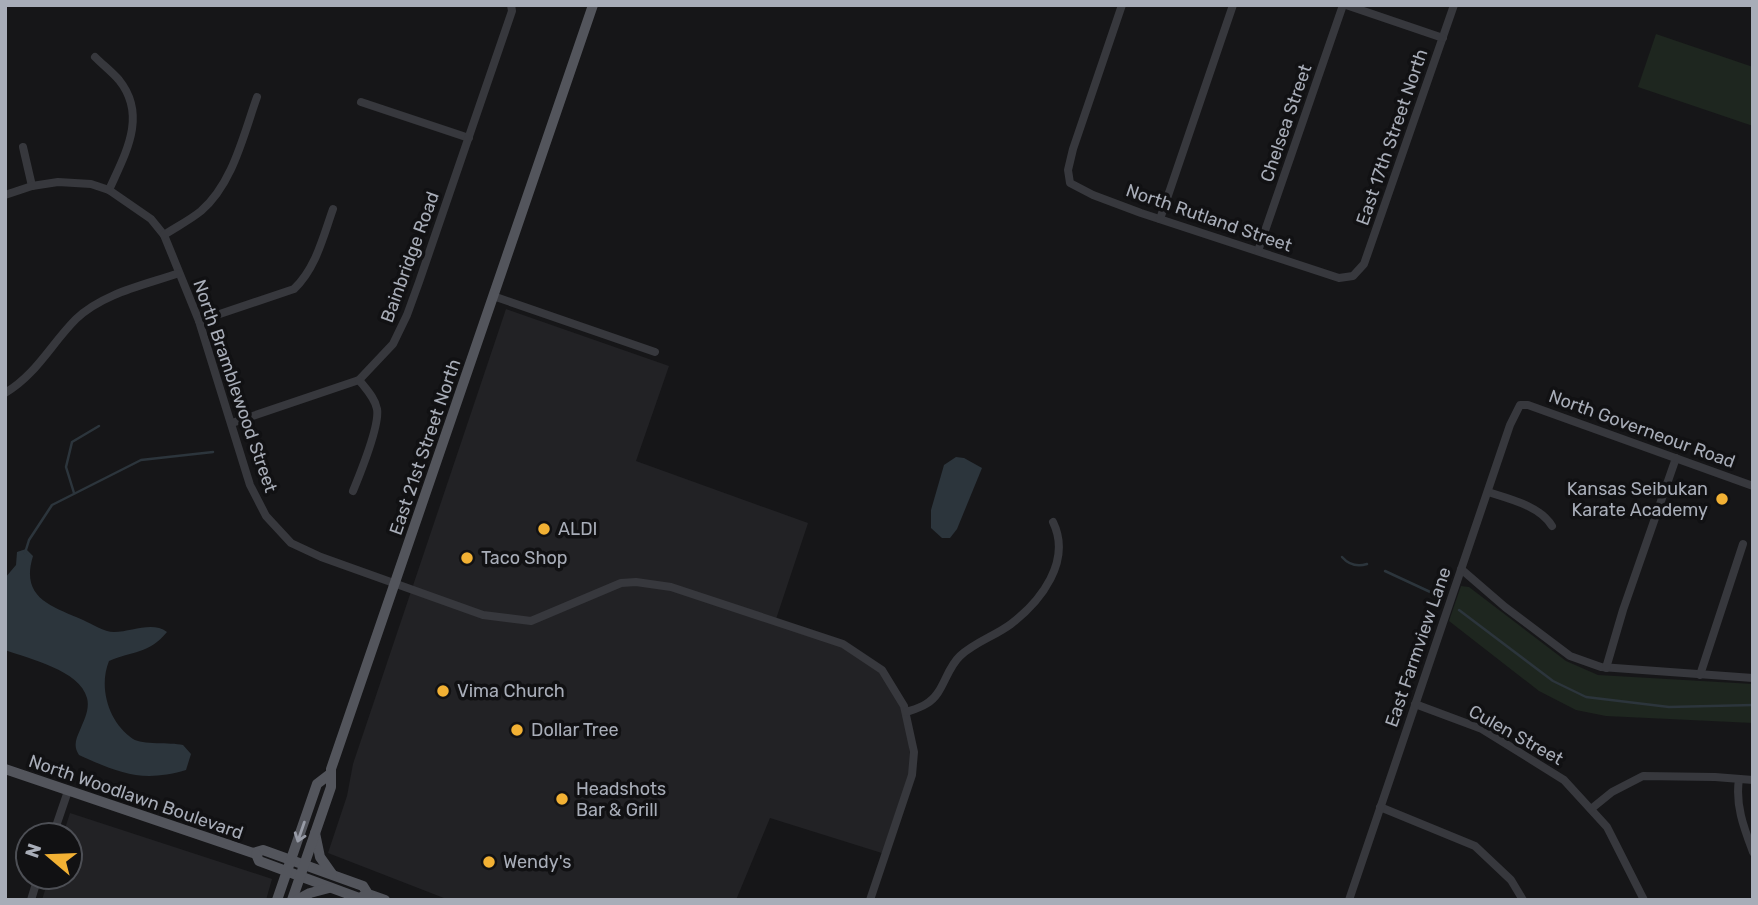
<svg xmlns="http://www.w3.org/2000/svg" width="1758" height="905" font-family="Rubik,sans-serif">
<rect width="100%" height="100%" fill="#161618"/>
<g fill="#222225">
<path d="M506,309L669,366L636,461L808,523L775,622L843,644L882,670L906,712L912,775L885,854L770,818L736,900H449L328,853L347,796L353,764Z"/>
<path d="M70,813L272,879L266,900H42L49,877H70V835H63Z"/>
</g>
<g fill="#1e261f">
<path d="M1656,34L1753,67V126L1638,87Z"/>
<path d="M1461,586L1469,587L1566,661L1598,675L1753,684V723L1606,716L1576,710L1539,691L1449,621Z"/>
</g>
<g fill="#2c353c">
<path d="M956,457L964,458L982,468L957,529L950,538H942L931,528V510L944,465Z"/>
<path d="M26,549L33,556C20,598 51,606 83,620C92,624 104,632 114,632C132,632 152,621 167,632C149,654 132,651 109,661C98,688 109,723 133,739C142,745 170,742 183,745L191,754L186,770C142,783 119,773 79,755C73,746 76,739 80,730C84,720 90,709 87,698C80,670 29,659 5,650V578L16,565L17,552Z"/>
</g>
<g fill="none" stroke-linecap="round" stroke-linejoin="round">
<g stroke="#2c353c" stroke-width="2.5">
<path d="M74,493L66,467L72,442L99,426"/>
<path d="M25,553L29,540L52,505L141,460L213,452"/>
<path d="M1342,557C1349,565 1357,567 1367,564"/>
<path d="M1385,571L1441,597"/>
<path d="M1459,610L1553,681L1586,697L1669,707L1753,705"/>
</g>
<g stroke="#37383d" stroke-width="8">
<path d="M1122,5L1073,149L1068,170L1070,183L1093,195L1141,213L1339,278L1353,276L1364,264L1454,5"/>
<path d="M1346,5L1443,38"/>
<path d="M95,57C103,65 112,72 119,80C148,116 125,154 109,190"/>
<path d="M361,102L469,138"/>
<path d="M23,147L32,186"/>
<path d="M5,195L32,186L58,182L91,184L109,190L151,219L164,235L199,321L250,485L266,516L291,543L321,557L483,615L531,621L621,583L636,582L671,587L843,644L882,670L904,706L914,752L912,775L870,900"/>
<path d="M1160,219L1233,5"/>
<path d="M164,235C176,227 190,220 201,211C233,183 243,136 257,97"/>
<path d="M1258,251L1343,5"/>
<path d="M493,296L655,352"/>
<path d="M199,321L294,289C316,268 323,237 333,209"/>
<path d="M5,393C36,375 51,344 76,319C103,293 145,285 179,273"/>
<path d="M232,423L359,380L393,344L407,315L419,282L512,11L511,5"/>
<path d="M353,491C360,474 380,425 377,409C375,398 366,389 359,380"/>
<path d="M1488,492C1510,499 1540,506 1552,526"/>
<path d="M1461,569L1505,607L1570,656L1601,667L1753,678"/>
<path d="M1606,668L1623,610L1676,458"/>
<path d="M1700,675L1743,544"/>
<path d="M1415,704L1482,729L1564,780L1607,827L1644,900"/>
<path d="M906,712C912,710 920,708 926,704C944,694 945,670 960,656C975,642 995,636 1011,624C1041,601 1072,561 1053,522"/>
<path d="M1739,779C1735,805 1744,828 1753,852"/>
<path d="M1380,807L1475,846L1511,880L1523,900"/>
<path d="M1591,809L1612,792L1643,776L1715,777L1753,780"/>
<path d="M53,835L68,791"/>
<path d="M31,900L38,877"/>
<path d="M1349,900L1510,425L1520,405H1528L1753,486"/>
</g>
<g stroke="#53555c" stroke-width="10">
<path d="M5,769L253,853L263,850L363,886L368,894L385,900"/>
<path d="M315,833L320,857L332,874"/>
<path d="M256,854L259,861L359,898L368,894"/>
<path d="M277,900L317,784L330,774"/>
<path d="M292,900L331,787V769L593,5"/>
<path d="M297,900L310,893L329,888"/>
</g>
</g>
<defs><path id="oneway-shaft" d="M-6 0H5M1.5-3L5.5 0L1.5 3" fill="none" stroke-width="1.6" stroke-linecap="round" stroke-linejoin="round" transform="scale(1.75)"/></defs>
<use stroke="#979ba6" href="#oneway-shaft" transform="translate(301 832) rotate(109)"/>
<g fill="#f2b134" stroke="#111113" stroke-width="2.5">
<circle cx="1722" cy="499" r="7"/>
<circle cx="544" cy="529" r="7"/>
<circle cx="467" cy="558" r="7"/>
<circle cx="443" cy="691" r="7"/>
<circle cx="517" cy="730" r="7"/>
<circle cx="562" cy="799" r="7"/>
<circle cx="489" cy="862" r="7"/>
</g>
<g text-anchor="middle" stroke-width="7" stroke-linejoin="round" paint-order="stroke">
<g font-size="18" fill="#a8adb8" stroke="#111113">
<text transform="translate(1286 123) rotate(-71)" y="6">Chelsea Street</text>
<text transform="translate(1392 137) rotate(-71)" y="6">East 17th Street North</text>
<text transform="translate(1209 218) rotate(19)" y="6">North Rutland Street</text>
<text transform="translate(410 257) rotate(-70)" y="6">Bainbridge Road</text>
<text transform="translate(235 386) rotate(71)" y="6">North Bramblewood Street</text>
<text transform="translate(1642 429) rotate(20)" y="6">North Governeour Road</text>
<text transform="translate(425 447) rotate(-71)" y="6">East 21st Street North</text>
<text transform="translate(1418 647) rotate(-71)" y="6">East Farmview Lane</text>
<text transform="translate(1516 735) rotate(29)" y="6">Culen Street</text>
<text transform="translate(136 797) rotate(19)" y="6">North Woodlawn Boulevard</text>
</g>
<g font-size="18" fill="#a8adb8" stroke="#111113" text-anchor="start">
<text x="1708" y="495" text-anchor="end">Kansas Seibukan<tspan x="1708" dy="21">Karate Academy</tspan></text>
<text x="558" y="535">ALDI</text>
<text x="481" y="564">Taco Shop</text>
<text x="457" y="697">Vima Church</text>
<text x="531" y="736">Dollar Tree</text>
<text x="576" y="795">Headshots<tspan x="576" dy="21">Bar &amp; Grill</tspan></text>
<text x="503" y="868">Wendy's</text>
</g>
</g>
<rect width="1758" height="905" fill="none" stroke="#a8adb8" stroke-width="14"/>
<g transform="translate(49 856) rotate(289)"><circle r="33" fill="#111113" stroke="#4d4f55" stroke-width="2"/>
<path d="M0-5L12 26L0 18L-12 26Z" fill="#f2b134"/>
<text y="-10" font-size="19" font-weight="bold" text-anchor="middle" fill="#a8adb8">N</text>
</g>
</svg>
